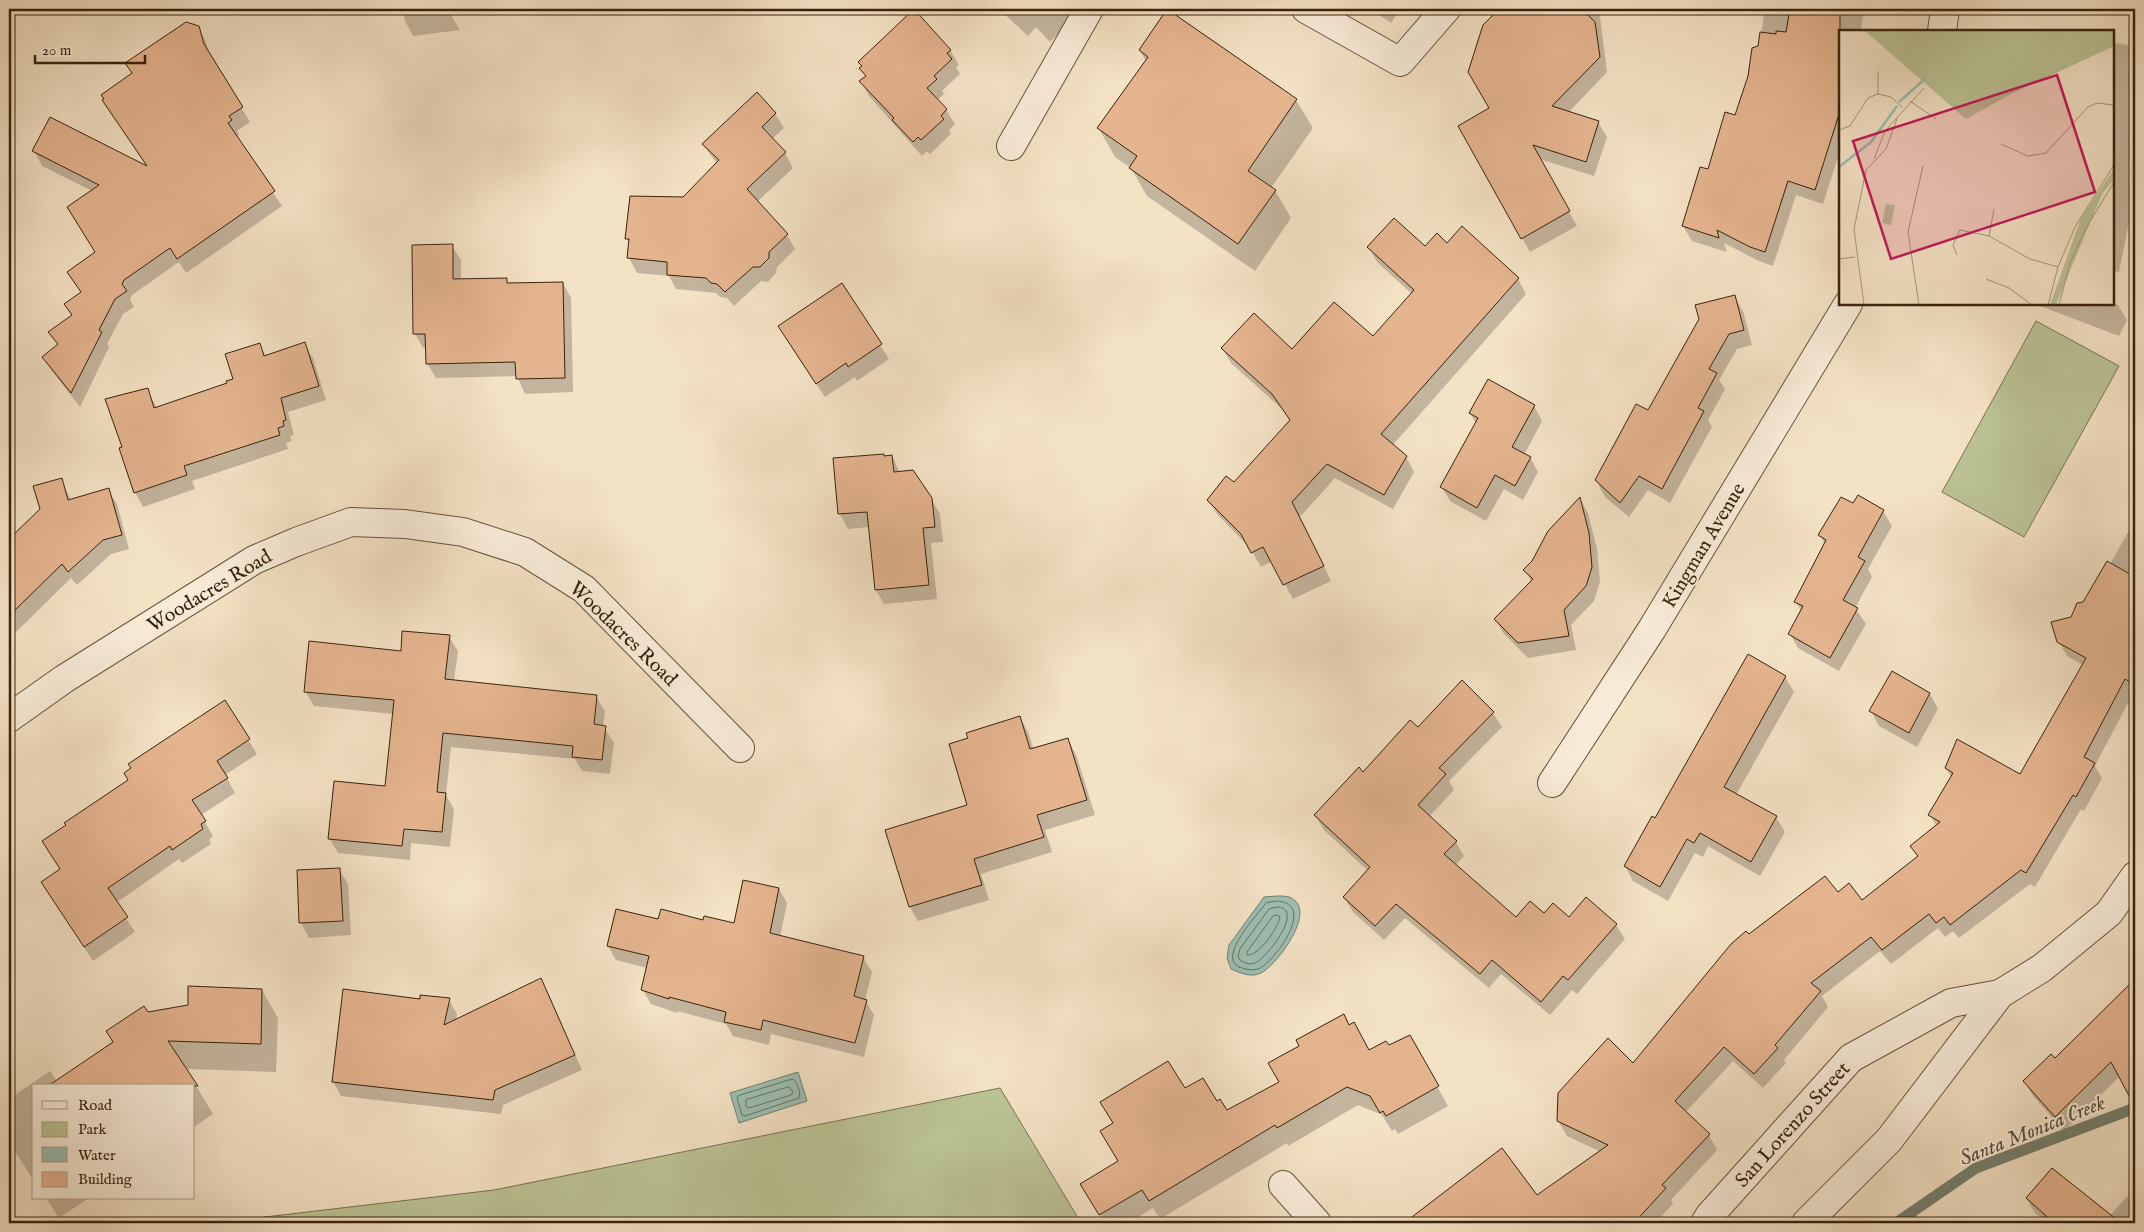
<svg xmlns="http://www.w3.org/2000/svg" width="2144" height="1232" font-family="'IM FELL English',serif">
<rect width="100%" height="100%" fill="#f4e2c5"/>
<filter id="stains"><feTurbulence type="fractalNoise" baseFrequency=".004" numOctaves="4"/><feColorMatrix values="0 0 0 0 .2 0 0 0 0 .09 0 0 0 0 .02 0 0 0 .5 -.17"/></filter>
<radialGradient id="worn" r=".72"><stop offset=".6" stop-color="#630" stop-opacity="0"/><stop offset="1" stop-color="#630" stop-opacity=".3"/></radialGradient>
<g fill="#bbc395" stroke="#7a7250">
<path d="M2036,321L2119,366L2024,537L1942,492Z"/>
<path d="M1000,1088L1081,1223H214L494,1190Z"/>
</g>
<g fill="#9cbeb2" stroke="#748070">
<path d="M1277,896C1280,896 1286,896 1289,897C1320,908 1277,965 1261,973C1250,978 1241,973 1231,969L1227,958L1229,945L1264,897Z"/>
<path d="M798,1072L807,1101L739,1123L730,1093Z"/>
</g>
<g fill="#0003">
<path d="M403,9H456L451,15L460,30L413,36L405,21Z"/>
<path d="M999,9H1081L1050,42L1036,27L1028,36Z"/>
<path d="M1370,9H1400L1391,23Z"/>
<path d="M1501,9H1599L1607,72L1568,113L1598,122L1607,137L1594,176L1539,159L1577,226L1530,252L1460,127L1491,109L1484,26Z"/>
<path d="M1765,9H1864L1861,31H1840V151L1823,204L1796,195L1773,266L1759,261L1724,243L1727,252L1692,241L1683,226L1736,116L1759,47Z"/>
<path d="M1167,11L1296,100L1313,128L1271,188L1275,190L1291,218L1255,271L1147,196L1131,168L1115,157L1099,129L1146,61L1140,51Z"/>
<path d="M198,27L206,42L211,58L250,122L237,131L239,135L236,137L282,206L186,273L179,262L132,295L130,299L134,307L123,314L107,344L109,347L80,407L52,371L44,357L58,346L50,332L73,316L66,305L82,293L68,272L96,252L92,191L42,166L34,151L148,168L104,101Z"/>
<path d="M2113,42L2131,46L2135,53V193L2119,272L2113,271Z"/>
<path d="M950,50L959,65L956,67L960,74L942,91L944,94L937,100L946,110L955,124L949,130L951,134L930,154L927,151L922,156L869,96L861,81L866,77L861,69Z"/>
<path d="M775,114L784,128L772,139L785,153L793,168L757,202L787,235L795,249L777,267L776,273L768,282L761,281L734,306L727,298L720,297L716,293L676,289L669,276L637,273L629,258L630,244L627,239L683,198L717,164L703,144Z"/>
<path d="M1447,245L1518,279L1526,294L1392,446L1406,457L1414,472L1393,509L1335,478L1300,517L1331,581L1293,599L1272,561L1261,567L1250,548L1217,514L1208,500L1234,484L1291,421L1282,409L1231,363L1222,348L1293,351L1373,338L1412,294L1377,262L1369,247L1425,248Z"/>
<path d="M452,246L461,260V280L506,279L509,284L563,283L571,298L573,392L525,394L517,376L436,378L427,363V348H423L415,334Z"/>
<path d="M841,285L889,359L857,381L855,377L825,397L788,341Z"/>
<path d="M1734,296L1743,311L1752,345L1737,349L1719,380L1725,389L1708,420L1712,427L1670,503L1648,490L1629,517L1605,497L1597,482L1637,406L1649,412Z"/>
<path d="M2113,302L2118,305L2127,320L2119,336L2035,304Z"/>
<path d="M259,344L266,356L304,344L313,358L326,400L288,412L294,435L290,436L292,441L286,443L288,449L192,481L195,489L143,507L135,492L123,448L147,389L157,408L228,384L235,380Z"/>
<path d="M1534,406L1542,421L1524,455L1530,457L1538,472L1523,500L1504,489L1486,521L1450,501L1441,486L1476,424L1470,413Z"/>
<path d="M892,456L900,473L931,499L940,514L943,542L931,543L937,599L884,604L876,590L869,527L848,529L840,514L884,457Z"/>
<path d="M61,480L71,500L108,490L117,504L129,549L111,554L77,585L71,578L9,639V541L41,509Z"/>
<path d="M1580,499L1588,513L1597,549L1600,582L1594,601L1571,625L1576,650L1528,658L1504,634L1495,619L1532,583L1525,570Z"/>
<path d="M1853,505L1883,511L1892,526L1868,569L1872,577L1855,608L1866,624L1839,671L1798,648L1790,634L1802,612L1796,602L1825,545L1820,535Z"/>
<path d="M2135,520V694L2133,693L2095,766L2102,778L2084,811L2081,809L2035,887L2030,884L1959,938L1953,931L1945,937L1938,928L1891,964L1880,951L1822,996L1828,1007L1784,1060L1786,1063L1763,1088L1733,1061L1685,1113L1709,1135L1717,1150L1671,1200L1673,1204L1655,1223H1404L1502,1150L1537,1196L1601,1152L1567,1136L1558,1121L1634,1064L1749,936L1838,894L1862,902L1918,858L1912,846L1937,827L1930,815L1952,778L1946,768L2020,775L2083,665L2067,656L2058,641L2110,564Z"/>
<path d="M449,637L458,651L454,681L596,696L605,711L603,727L614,742L610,774L582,771L575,759L451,747L446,795L454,809L450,847L411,843L410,860L338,853L329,838L387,788L394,714L314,706L305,691L402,652Z"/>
<path d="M1748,656L1785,677L1794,692L1736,795L1776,817L1785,832L1760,876L1708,846L1703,857L1695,853L1668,901L1633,881L1625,866L1656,820Z"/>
<path d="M1892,673L1930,694L1938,709L1917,747L1879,726L1871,711Z"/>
<path d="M1462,682L1493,713L1502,727L1449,781L1454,790L1429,817L1456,842L1464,856L1455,866L1516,919L1544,915L1616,925L1625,939L1577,994L1572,990L1550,1015L1501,974L1489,988L1405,918L1384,940L1353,912L1344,897L1368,871L1324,830L1315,815L1363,773L1418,729Z"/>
<path d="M225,702L257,754L225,775L235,793L201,815L213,836L209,840L211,844L182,863L179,859L116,903L135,932L93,961L51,896L61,870L130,781Z"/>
<path d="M1020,717L1028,732L1034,750L1067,739L1076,754L1095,815L1045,830L1052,852L981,874L989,900L918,921L910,907L887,831L969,806Z"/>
<path d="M339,869L348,884L351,935L309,938L301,923L298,871Z"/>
<path d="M779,889L787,903L780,937L863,957L872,972L865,1000L874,1015L864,1057L771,1034L769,1045L733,1036L726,1024L677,1011V1013L651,1004L642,989L647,968L616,960L608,946L659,921H704L735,925Z"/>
<path d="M541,980L549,995L582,1070L503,1105L501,1114L341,1096L333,1081L421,1000H449L457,1014L456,1021Z"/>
<path d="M2135,981V1101L2120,1076L2064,1131L2033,1096L2024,1081L2054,1060Z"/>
<path d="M262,990L278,1018L276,1072L186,1069L213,1114L194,1127V1086H34V1181L9,1142V1120L15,1116L9,1105V1099L50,1071L57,1081L114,1043L147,1013L189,1006Z"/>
<path d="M1349,1026L1369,1052L1389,1047L1409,1036L1448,1106L1398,1134L1395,1129L1392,1131L1382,1115L1358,1105L1288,1146L1287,1143L1160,1219L1153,1208L1128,1223H1105L1093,1203L1119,1162L1185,1090L1217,1103L1226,1112L1281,1082Z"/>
<path d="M2127,1196L2135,1203V1223H2104Z"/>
<path d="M46,1198H89L59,1218Z"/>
<path d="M2027,1199L2091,1209L2079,1223H2047L2035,1213Z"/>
</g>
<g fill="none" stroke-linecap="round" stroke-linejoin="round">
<g stroke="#6a705f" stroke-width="1">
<path d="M1277,901C1318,903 1274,963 1258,969C1251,971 1245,969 1239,967C1217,957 1258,914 1266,903Z"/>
<path d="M1278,907C1305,909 1267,958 1255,963C1249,965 1245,963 1240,960L1238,956L1240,949L1269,909Z"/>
<path d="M1277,915L1280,917C1278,928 1259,956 1247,955V952L1273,916Z"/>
<path d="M793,1079C798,1082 801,1094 799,1098L745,1116L742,1115L737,1098L738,1096Z"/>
<path d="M789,1087L793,1092L791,1095L749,1108L746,1106V1100Z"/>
</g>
<path stroke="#748070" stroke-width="11" d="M1896,1223L1976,1168L2135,1108"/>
</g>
<g fill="#e4b48f" stroke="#39220c">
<path d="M914,9L951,50L947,53L952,59L934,76L937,79L927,88L947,109L941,116L944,119L921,140L918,137L913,142L892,120L894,118L859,81L866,76L859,68L862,66L858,62Z"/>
<path d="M1167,9L1297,99L1248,171L1276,190L1238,244L1129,168L1137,156L1097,128L1148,57L1139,50Z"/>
<path d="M1499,9H1582L1595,22L1600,57L1552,106L1599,121L1586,162L1533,145L1570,211L1521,239L1458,126L1489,108L1468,72L1483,25Z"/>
<path d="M1790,9H1820L1840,12V111L1815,190L1788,181L1765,252L1750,247L1717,230L1719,238L1682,226L1700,167L1708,169L1725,112L1735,115L1748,76L1752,48L1758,46L1760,32L1776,34V31L1786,32Z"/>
<path d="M186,22L199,26L204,44L243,107L229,116L232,120L228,123L275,191L177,259L170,248L124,280L122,284L127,291L115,299L99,330L102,332L71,393L42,357L58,344L48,332L72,315L64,304L81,292L67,272L95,252L67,207L99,185L32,151L50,117L147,166L102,100L104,99L101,95L132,73L125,63Z"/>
<path d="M757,92L776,113L762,127L786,152L747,189L788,234L769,252V258L760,267H753L725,292L717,284L711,283L706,278L667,275V262L627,258L629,239H625L630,196L683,197L719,160L702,144Z"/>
<path d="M1394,218L1425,246L1437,233L1447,243L1462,226L1519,278L1381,434L1407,456L1384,495L1327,464L1292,502L1324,566L1283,585L1263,547L1251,553L1241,534L1207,500L1226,476L1234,482L1290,420L1272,394L1221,348L1254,313L1292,349L1334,302L1373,336L1414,290L1367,247Z"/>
<path d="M453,244V279L507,278V283L563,282L565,378L516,379L515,362L426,364L425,334H413L412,245Z"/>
<path d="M842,283L882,344L848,367L846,363L816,384L778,326Z"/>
<path d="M1735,295L1744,330L1729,334L1709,369L1717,373L1698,408L1704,411L1662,489L1639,476L1620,503L1595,480L1636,404L1648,410L1699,319L1695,305Z"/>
<path d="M305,342L319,386L281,398L286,420L283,421L284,426L278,428L280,435L184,466L187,475L134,493L119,448L122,447L105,399L148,388L154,408L227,383L226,381L233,379L225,354L260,343L264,356Z"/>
<path d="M1488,379L1535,405L1512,447L1531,457L1515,486L1495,475L1477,508L1440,487L1478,418L1469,413Z"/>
<path d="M884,454V456L892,455L894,472L913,470L932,498L935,527L923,528L929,585L875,590L867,512L838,514L833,458Z"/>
<path d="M62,478L68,500L109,488L122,535L103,540L68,572L62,564L9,616V539L40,509L33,486Z"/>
<path d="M1858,495L1884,510L1858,557L1865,561L1843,600L1858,608L1830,658L1788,634L1803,606L1794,602L1826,540L1818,535L1841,497L1853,503Z"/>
<path d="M1580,497L1589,533L1592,567L1586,586L1564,610L1569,636L1518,643L1494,619L1533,579L1523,570L1532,561L1548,531Z"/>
<path d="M2107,561L2135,577V685L2125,679L2084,757L2095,763L2076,797L2073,795L2026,873L2021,870L1950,925L1944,917L1936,923L1929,914L1882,950L1871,937L1811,983L1821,991L1775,1045L1778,1048L1754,1074L1724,1047L1675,1101L1710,1134L1662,1185L1666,1188L1634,1223H1404L1502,1148L1537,1195L1608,1145L1557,1121L1558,1093L1608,1038L1633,1063L1731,944L1746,931L1749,934L1825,876L1838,892L1849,883L1862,900L1918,856L1910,846L1940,822L1928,815L1953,773L1945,768L1957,739L2020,774L2086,658L2057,642L2051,622L2071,617L2077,603L2083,602Z"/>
<path d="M402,631L450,635L445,679L597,695L594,724L606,726L602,760L572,757L573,746L443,733L437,792L446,793L442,832L404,829L402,846L328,839L334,781L385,786L394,700L304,692L309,641L401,651Z"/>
<path d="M1748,654L1786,676L1724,787L1777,816L1751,862L1700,833L1694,843L1687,839L1660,887L1624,866L1652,816L1655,818Z"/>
<path d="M1892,671L1930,693L1909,733L1869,711Z"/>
<path d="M1462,680L1494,712L1439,768L1446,774L1418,805L1457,841L1444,854L1516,917L1530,901L1544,913L1553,903L1569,917L1586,897L1617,924L1568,980L1563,976L1541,1002L1492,960L1480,974L1396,904L1375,926L1343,897L1370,867L1314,815L1359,767L1363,772L1410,720L1418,727Z"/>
<path d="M225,700L250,739L217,761L228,778L192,800L206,821L201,824L203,829L172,850L170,846L108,888L128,917L84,947L41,882L60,869L42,841L66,825L64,823L128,780L124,773L131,768L128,764Z"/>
<path d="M1020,716L1030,749L1068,738L1087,800L1037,815L1044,837L974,859L982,885L909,907L885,830L967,805L949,744L968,738L966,733Z"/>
<path d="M340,868L343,921L299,923L297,870Z"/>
<path d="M743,880L779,888L770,933L864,956L854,996L867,1000L855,1043L763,1020L761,1030L724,1022L726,1012L669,997V999L641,990L649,956L607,946L616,909L658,919L661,909L703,920L704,916L734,923Z"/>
<path d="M541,978L575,1055L495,1090L493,1100L332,1082L343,989L420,999V995L450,998L444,1025Z"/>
<path d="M2135,979V1107L2111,1062L2055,1117L2023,1081L2051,1054L2055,1058Z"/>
<path d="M188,986L262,989L261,1044L168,1041L198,1086H48L113,1042L106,1031L144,1006L148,1012L188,1005Z"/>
<path d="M1344,1014L1349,1025L1354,1022L1369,1050L1386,1041L1389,1045L1410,1035L1439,1086L1386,1116L1383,1111L1380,1113L1370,1096L1347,1087L1277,1128L1275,1125L1149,1201L1142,1190L1099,1215L1080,1184L1118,1161L1100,1131L1113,1123L1100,1102L1168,1061L1185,1088L1203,1078L1217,1101L1220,1099L1227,1110L1279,1082L1268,1063L1299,1046L1296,1040Z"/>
<path d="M2052,1168L2121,1223H2054L2026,1198Z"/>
</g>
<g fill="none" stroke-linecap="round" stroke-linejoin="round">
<defs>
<g id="minor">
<path d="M1306,9L1400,62L1446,9"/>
<path d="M1942,31L1945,9"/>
<path d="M1011,146L1089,9"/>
<path d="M9,718L64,679L254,560L296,542L351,522L405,524L463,532L525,552L584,589L740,748"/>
<path d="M1552,783L1652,629L1848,304"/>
<path d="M1283,1185L1317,1223"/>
<path d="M1705,1223L1710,1215L1851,1058L1951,1003L2000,994"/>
<path d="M1806,1223L1889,1140L2000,994L2042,968L2109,913L2135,876"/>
</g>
</defs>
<use href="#minor" stroke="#68523a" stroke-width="30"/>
<use href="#minor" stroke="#f8ecd9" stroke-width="28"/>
</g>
<g text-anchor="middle" stroke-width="4" stroke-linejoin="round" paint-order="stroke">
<g font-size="20" fill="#39220c" stroke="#f8ecd9">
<text transform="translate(1703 545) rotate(-59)" y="7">Kingman Avenue</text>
<text transform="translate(209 590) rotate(-31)" y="7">Woodacres Road</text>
<text transform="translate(624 633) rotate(44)" y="7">Woodacres Road</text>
<text transform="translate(1792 1124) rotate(-48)" y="7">San Lorenzo Street</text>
</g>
<g font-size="21" font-style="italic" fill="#57513e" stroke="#f8ecd9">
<text transform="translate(2032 1130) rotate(-22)" y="7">Santa Monica Creek</text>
</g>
</g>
<g transform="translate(1839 30)">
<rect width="275" height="275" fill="#f4e2c5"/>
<path d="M275,0V16L172,64L127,89L26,1ZM275,139V149L263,164L217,275H211L242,188ZM47,174L56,175L52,195L43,193Z" fill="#bbc395"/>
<path fill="none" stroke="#9cbeb2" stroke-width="2.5" d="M60,72L87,48M0,137L32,112L58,76"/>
<path fill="none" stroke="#a9957b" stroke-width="1" d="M39,41V64M71,71L97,89M0,100L11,96L29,68L39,64L52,67L64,78M162,114L189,126L207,123L249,77L258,73L275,75M35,129L46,101L85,58M150,206L155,179M118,225L114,215L121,200L150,206L191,229L219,237M0,229L16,227M147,249L170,258L193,275M25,275L15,199L27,140L47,119L58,89M80,275L69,202L84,136M209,275L219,237L236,197L275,135M220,275L231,233L247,198L275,152"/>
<path fill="#c2185b" fill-opacity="0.15" stroke="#c2185b" stroke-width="2.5" d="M218,45L256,162L52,229L14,111Z"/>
<rect width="275" height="275" fill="none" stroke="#39220c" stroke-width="2.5"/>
</g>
<rect width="2144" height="1232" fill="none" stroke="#f4e2c5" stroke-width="30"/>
<rect x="10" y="10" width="2124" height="1212" fill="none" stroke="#39220c" stroke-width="2.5"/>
<rect x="15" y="15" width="2114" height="1202" fill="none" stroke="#39220c"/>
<rect x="32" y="1084" width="162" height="115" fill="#f8ecd9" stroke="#ac9b87"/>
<rect x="42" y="1101" width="25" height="8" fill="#f8ecd9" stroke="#ac9b87"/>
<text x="78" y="1110" font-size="15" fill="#39220c">Road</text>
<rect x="42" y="1122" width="25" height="15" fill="#bbc395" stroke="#ac9b87"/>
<text x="78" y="1134" font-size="15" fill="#39220c">Park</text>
<rect x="42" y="1147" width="25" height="15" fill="#9cbeb2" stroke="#ac9b87"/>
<text x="78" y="1160" font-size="15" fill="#39220c">Water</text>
<rect x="42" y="1172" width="25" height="15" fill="#e4b48f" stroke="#ac9b87"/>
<text x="78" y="1184" font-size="15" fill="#39220c">Building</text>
<path d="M35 55v8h110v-8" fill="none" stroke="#39220c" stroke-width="2.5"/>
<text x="42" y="55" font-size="15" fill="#39220c" stroke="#f8ecd9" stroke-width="4" paint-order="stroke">20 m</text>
<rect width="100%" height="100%" filter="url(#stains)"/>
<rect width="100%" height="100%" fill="url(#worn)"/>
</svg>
